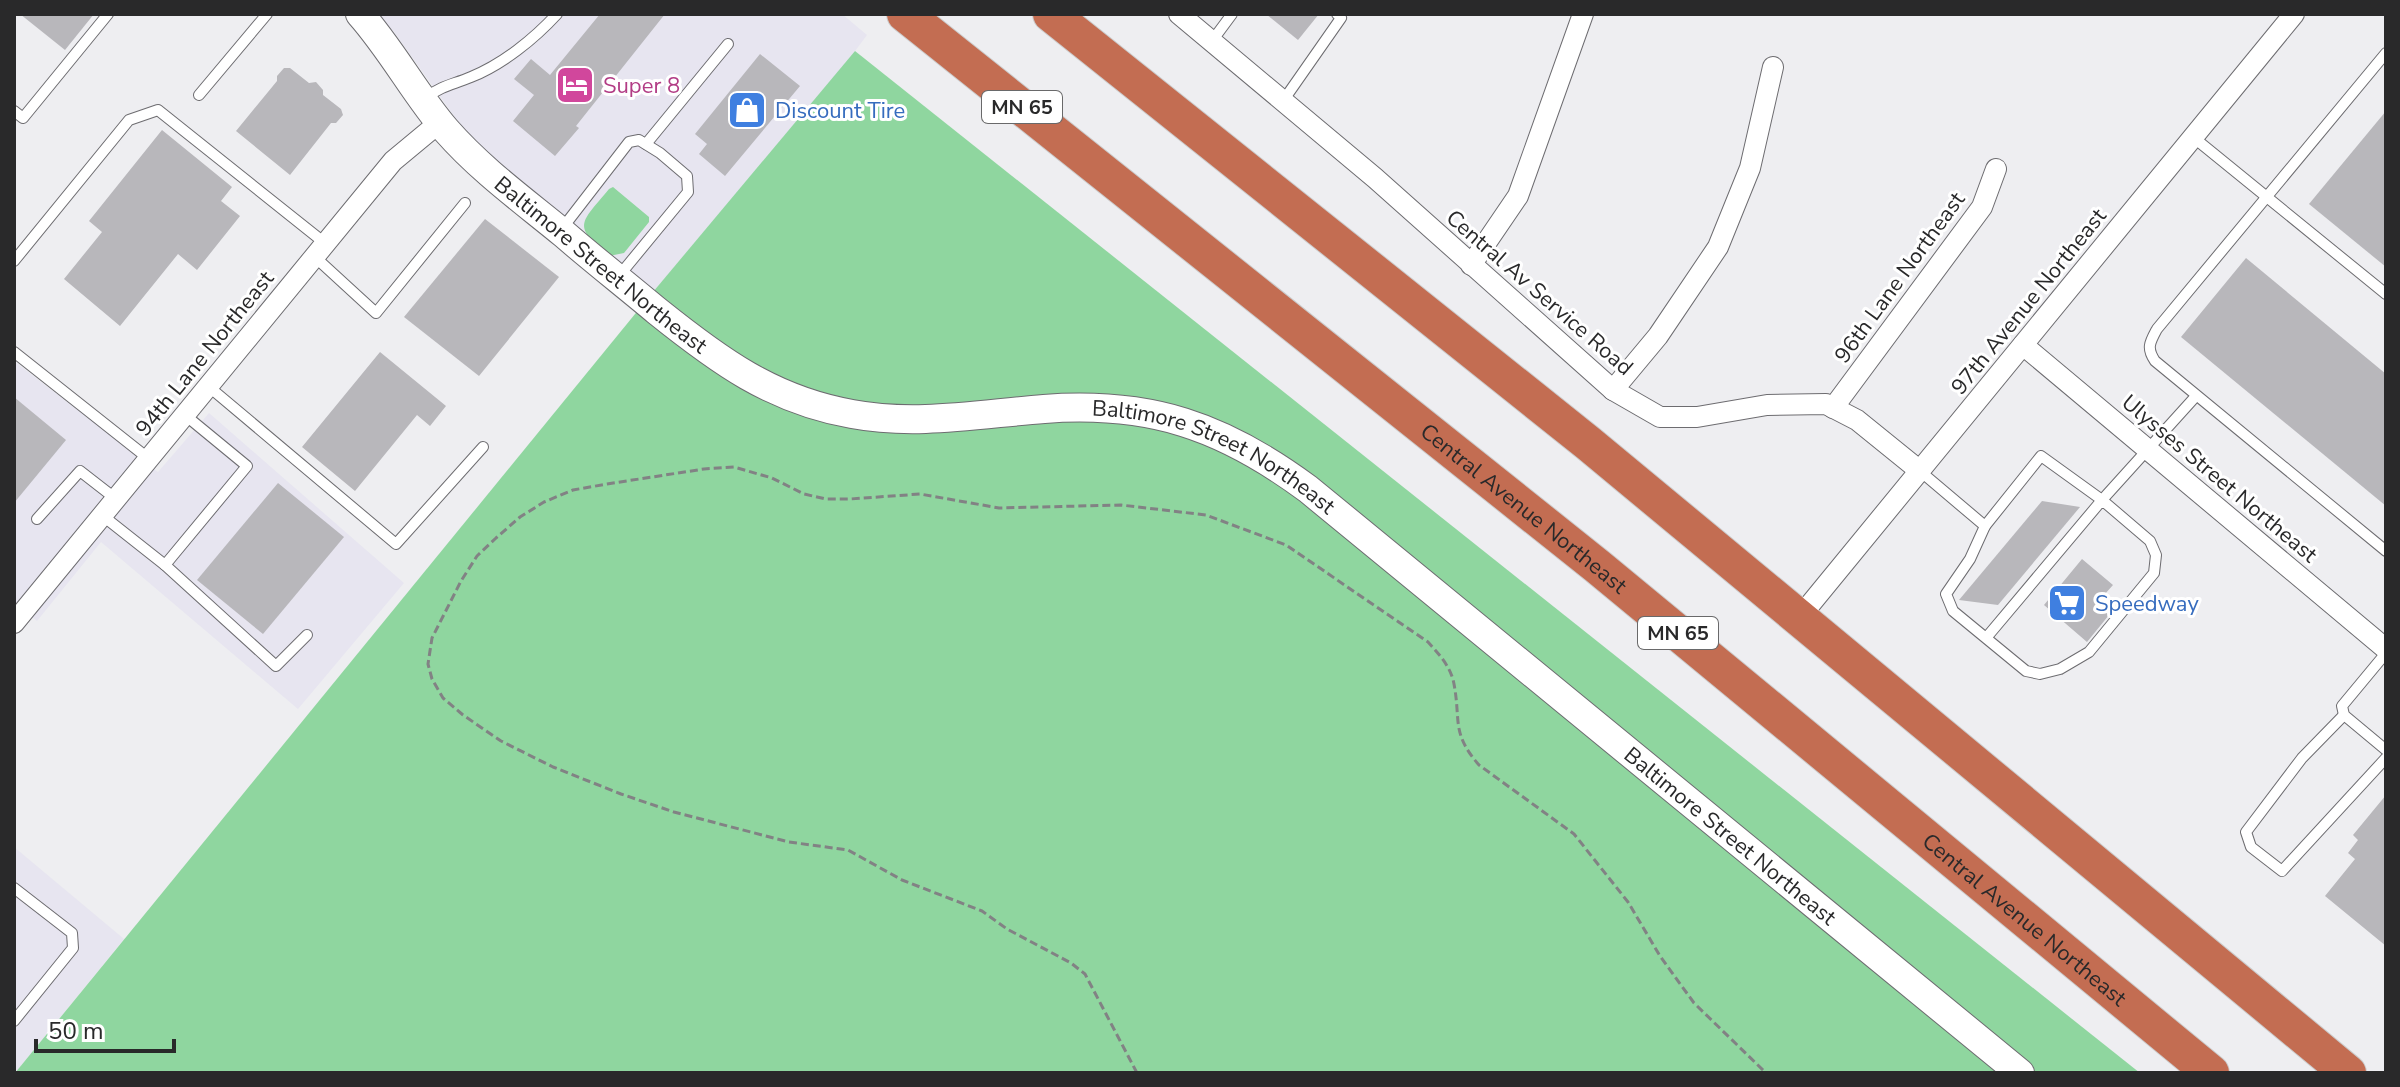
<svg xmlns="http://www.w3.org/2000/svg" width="2400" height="1087" font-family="'Nunito Sans',sans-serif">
<rect width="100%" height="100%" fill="#eeeef1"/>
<g fill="#e7e5f0">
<path d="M376,14H842L867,35L832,82L653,292L479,151L394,32Z"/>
<path d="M14,361L158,472L209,413L404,583L298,709L101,542L37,621L14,602Z"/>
<path d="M14,847L124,939L15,1073H14Z"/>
</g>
<g fill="#8fd69f">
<path d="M855,51L2140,1073H15L653,292Z"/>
<path d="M613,187L649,217V222L624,253L609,256C572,225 580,224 609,189Z"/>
</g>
<g fill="#b8b7bb">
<path d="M20,14H94L65,50Z"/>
<path d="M600,14H665L576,126L579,128L555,156L513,121L534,95L514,79L531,59L550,75Z"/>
<path d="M1266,14H1319L1298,40Z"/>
<path d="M760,54L800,86L725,176L699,154L707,144L695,134Z"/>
<path d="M284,68H290L309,83L316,82L323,90V95L341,109L343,115L336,123H331L290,175L236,131L277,81V76Z"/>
<path d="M2386,111V267L2309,204Z"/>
<path d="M162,130L232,187L221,201L240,216L197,270L178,254L120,326L64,279L102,232L89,221Z"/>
<path d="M485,219L559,277L479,376L404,317Z"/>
<path d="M2246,258L2386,374V506L2181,337Z"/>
<path d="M380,352L446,406L430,426L417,415L355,491L302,447Z"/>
<path d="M14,397L66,440L14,503Z"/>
<path d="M278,483L344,537L263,634L197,580Z"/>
<path d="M2042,501L2080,507L1998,605L1959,600Z"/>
<path d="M2082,559L2113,585L2096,604L2109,615L2087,642L2044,605Z"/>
<path d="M2386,795V946L2325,896L2355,859L2348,853L2358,840L2353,835Z"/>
</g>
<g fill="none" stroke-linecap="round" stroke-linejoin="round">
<defs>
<g id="lane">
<path d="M1212,41L1232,14"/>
<path d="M2386,53L2157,329C2150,342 2146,348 2155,361L2386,551"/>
<path d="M199,95L267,14"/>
<path d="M425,98C443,85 452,85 471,77C503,64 534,39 557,14"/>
<path d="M1283,101L1341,18L1337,14"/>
<path d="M14,111L23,118L108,14"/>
<path d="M2193,137L2386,294"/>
<path d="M646,144L728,44"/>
<path d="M561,230L629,142L639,140L660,153L687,176L688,192L618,277"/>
<path d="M315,257L376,313L465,203"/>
<path d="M14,261L129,120L158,110L326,244"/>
<path d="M14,352L149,459"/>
<path d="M208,386L396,544L483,447"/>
<path d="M1920,471L1985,526L2041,456L2102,500L2196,396"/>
<path d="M103,516L165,565L247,466L185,415"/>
<path d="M37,519L80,471L116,499"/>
<path d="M1985,526L1970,559L1946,594L1953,611L2026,671L2040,674L2060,669L2089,652L2154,573L2156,555L2150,541L2102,500L1986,638"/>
<path d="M165,565L276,666L307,635"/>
<path d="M2386,653L2342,706L2344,715L2386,750"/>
<path d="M2344,715L2302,758L2246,832L2251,847L2282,871L2386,758"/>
<path d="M14,888L72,933L73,948L14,1021"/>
</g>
<g id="street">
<path d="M1179,14L1375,178L1613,390L1660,417H1697L1767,405L1826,404L1857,420L1920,471"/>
<path d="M1471,265L1518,196L1583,14"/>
<path d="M2023,345L2386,649"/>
<path d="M1613,390L1658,336L1718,247L1750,168L1773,67"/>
<path d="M1833,408L1982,207L1996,169"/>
<path d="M1799,618L2294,14"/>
<path d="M14,623L393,161L440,122"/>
</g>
<g id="secondary">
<path id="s1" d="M360,14C392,50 415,94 446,130C481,170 524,201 564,234C594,260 626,285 657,311C718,360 772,400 852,414C916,426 979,414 1044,409C1150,401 1223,426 1308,489L2020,1073"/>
</g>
<g id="highway">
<path id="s2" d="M905,14L1597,566L2211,1073"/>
<path d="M1051,14L1588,443L2348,1073"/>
</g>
</defs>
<use href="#lane" stroke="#6d6c70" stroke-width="12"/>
<use href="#street" stroke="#6d6c70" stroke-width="22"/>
<use href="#secondary" stroke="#6d6c70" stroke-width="30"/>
<use href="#highway" stroke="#ccc" stroke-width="38"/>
<path stroke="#828284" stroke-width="3" stroke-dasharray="8 4" stroke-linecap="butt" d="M1137,1073L1085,974L1071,963L1007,929L982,911L902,880L848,850L789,842L674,812L621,794L553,767L501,741L463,715L443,698L432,679L428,664L432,638L461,581L477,556L496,538L520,517L544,502L573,490L607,484L704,469L734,467L772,478L804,494L826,499H850L920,494L999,508L1121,505L1206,515L1286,545L1428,642C1439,654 1451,667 1454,684C1461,721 1451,733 1479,765L1574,834L1628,902L1660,956L1694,1003L1766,1073"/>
<use href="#lane" stroke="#fff" stroke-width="10"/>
<use href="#street" stroke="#fff" stroke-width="20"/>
<use href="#secondary" stroke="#fff" stroke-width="28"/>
<use href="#highway" stroke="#c36d52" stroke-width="36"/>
</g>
<defs>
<symbol id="hotel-square" viewBox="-11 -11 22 22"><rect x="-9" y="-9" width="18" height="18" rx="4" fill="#d1479c" stroke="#fff"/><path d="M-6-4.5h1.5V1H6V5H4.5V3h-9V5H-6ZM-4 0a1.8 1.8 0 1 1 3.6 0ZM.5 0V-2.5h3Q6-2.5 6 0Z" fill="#fff"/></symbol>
<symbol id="shop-square" viewBox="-11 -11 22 22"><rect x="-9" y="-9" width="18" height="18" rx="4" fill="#3f7fe0" stroke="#fff"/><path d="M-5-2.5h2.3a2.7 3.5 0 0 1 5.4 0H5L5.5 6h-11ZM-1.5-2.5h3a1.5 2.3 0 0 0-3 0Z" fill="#fff"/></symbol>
<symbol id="supermarket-square" viewBox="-11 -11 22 22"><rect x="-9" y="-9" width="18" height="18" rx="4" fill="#3f7fe0" stroke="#fff"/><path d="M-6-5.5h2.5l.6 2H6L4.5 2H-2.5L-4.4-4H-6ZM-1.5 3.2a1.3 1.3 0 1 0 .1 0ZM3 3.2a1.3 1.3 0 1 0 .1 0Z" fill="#fff"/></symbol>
</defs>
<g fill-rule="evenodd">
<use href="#hotel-square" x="553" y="63" width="44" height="44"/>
<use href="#shop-square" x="725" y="88" width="44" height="44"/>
<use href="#supermarket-square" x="2045" y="581" width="44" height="44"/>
</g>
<g text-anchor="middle" stroke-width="6" stroke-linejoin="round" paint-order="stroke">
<g fill="#fff" stroke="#69696a" stroke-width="2">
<rect x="982" y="91" width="80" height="32" rx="6"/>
<rect x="1638" y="617" width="80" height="32" rx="6"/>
</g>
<g font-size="20" font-weight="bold" fill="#29292a">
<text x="1022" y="114">MN 65</text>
<text x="1678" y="640">MN 65</text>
</g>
<g font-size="22" fill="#b23c85" stroke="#fff" text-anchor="start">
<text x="603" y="93">Super 8</text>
</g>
<g font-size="22" fill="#366cbe" stroke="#fff" text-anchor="start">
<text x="775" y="118">Discount Tire</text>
<text x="2095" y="611">Speedway</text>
</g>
<g font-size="22" fill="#29292a" stroke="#fff">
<text dy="8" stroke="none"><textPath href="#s1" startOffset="350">Baltimore Street Northeast</textPath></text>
<text transform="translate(1899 277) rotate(-54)" y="8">96th Lane Northeast</text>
<text transform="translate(1540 292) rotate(41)" y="8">Central Av Service Road</text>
<text transform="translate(2028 301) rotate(-51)" y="8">97th Avenue Northeast</text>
<text transform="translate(204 353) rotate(-51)" y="8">94th Lane Northeast</text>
<text dy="8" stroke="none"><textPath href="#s1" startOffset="1020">Baltimore Street Northeast</textPath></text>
<text transform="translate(2220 478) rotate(40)" y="8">Ulysses Street Northeast</text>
<text dy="8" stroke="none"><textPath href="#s2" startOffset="792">Central Avenue Northeast</textPath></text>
<text dy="8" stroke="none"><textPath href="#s1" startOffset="1668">Baltimore Street Northeast</textPath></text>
<text dy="8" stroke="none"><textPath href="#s2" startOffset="1440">Central Avenue Northeast</textPath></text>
</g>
</g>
<rect width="2400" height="1087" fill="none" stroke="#29292a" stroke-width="32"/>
<path d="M36 1039v12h138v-12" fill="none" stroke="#29292a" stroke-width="4"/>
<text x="48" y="1039" font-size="24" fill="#29292a" stroke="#ffffff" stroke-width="6" paint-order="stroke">50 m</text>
</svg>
